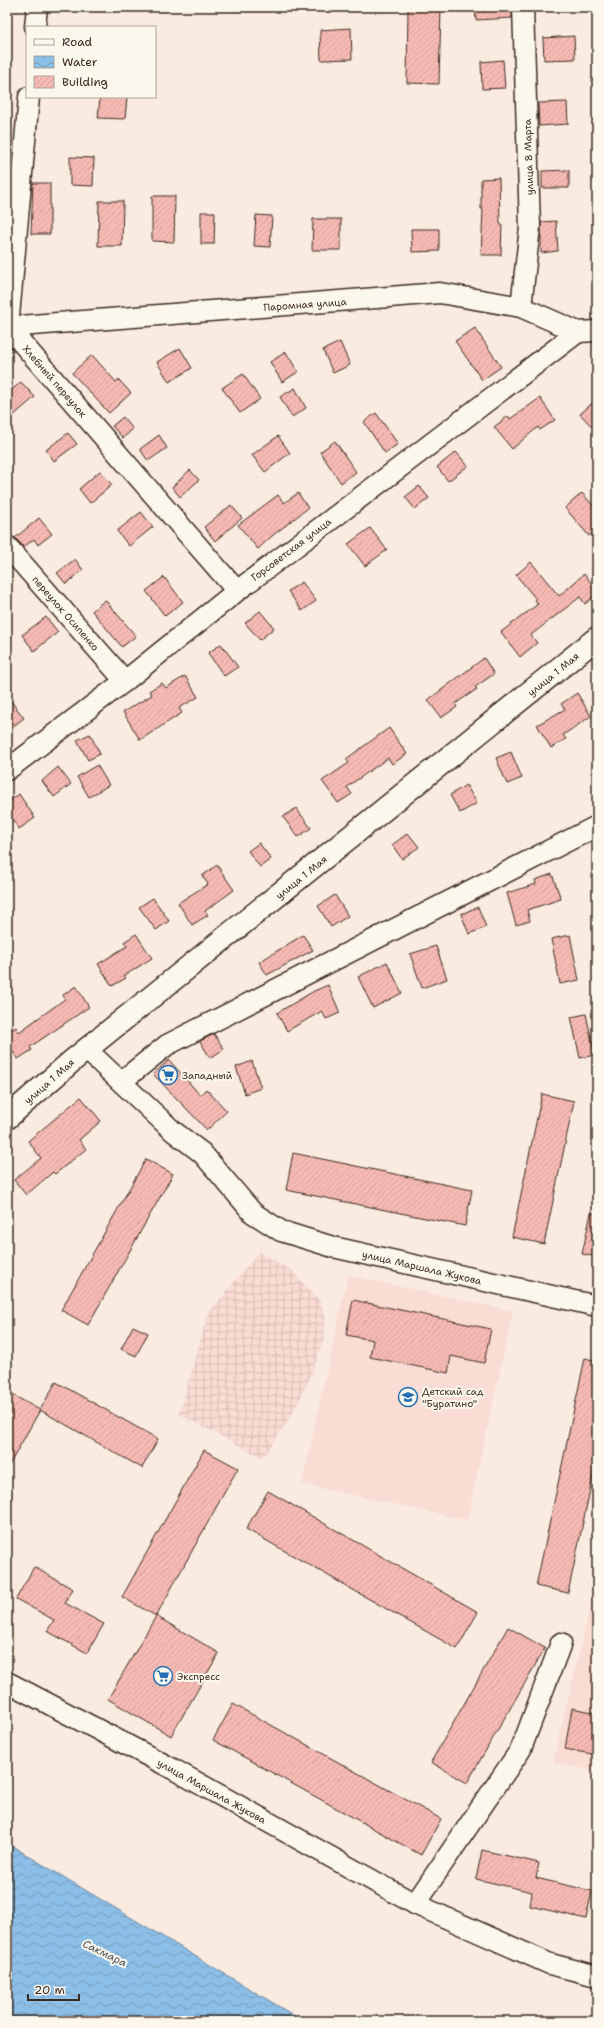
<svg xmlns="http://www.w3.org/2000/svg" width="604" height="2028" font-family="'Shantell Sans',sans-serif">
<defs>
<pattern id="industrial-grid" width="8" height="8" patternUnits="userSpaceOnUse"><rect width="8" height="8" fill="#f9dcd3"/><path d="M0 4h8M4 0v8" fill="none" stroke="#d6bdb5"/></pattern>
<pattern id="water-waves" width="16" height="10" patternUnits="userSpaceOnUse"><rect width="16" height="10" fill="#8cbfe8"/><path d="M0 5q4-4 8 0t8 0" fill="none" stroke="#749bbb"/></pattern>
<pattern id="building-hatch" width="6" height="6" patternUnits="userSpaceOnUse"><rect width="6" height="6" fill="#f6bab3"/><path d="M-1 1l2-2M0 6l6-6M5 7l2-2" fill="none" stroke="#d4a09a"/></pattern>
</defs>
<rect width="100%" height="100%" fill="#faebe1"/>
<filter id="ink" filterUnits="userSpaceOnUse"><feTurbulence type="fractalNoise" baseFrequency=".025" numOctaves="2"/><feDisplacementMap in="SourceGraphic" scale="8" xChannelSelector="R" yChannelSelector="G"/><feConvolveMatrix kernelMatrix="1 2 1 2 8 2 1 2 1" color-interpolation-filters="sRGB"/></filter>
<g filter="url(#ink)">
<g fill="#f9dcd3">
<path d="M348,1275L513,1311L467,1520L302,1484Z"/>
<path d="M597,1578V1772L553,1762Z"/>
</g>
<path fill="url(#industrial-grid)" d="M259,1252L291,1270L320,1301L325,1317L324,1339L313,1370L296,1408L263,1458L179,1414L208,1314Z"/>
<path fill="url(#water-waves)" stroke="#6c8397" d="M7,1843L303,2021H7Z"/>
<g fill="url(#building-hatch)" stroke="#3b2a1e">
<path d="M408,7H441L439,84L407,83Z"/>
<path d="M475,7H512V18L476,20Z"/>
<path d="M351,28L352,59L321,60L320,30Z"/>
<path d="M574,36L575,59L544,60L543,38Z"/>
<path d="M503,60L505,88L482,89L481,62Z"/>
<path d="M100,97H127L125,119L98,118Z"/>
<path d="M567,102L568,124L539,126L538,103Z"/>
<path d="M70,157L94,158L93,186L70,185Z"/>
<path d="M569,170V188H542V171Z"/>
<path d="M499,178L500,224H502L501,255H481L483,209H481V179Z"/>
<path d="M33,183H50V234H31Z"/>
<path d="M152,196H175L174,242L152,241Z"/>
<path d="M99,201H123L122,246H98Z"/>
<path d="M201,212H215L214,244H201Z"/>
<path d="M256,215L272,216L270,247L254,246Z"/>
<path d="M313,219H341V250H312Z"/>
<path d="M556,221L558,251L541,253V222Z"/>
<path d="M411,229H439V251L412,252Z"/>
<path d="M475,328L501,367L482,380L455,341Z"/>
<path d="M340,342L350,365L333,373L323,350Z"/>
<path d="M180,348L192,368L169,382L157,362Z"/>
<path d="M286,352L298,372L282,382L270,362Z"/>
<path d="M92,355L116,382L119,380L131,393L109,413L72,373Z"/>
<path d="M243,374L260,399L240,413L222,388Z"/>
<path d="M21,382L35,397L13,416L7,409V394Z"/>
<path d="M295,388L306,408L292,417L280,397Z"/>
<path d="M540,398L555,420L540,430L538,427L512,449L494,427L508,416L510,419Z"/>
<path d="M597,399V432L580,414Z"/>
<path d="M376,413L398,444L385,453L364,422Z"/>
<path d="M123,417L133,429L123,438L112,426Z"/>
<path d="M68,433L77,444L54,461L46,450Z"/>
<path d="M159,435L167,448L148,461L140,449Z"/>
<path d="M278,436L290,453L265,472L252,455Z"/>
<path d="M335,441L356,472L341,483L320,452Z"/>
<path d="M456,452L468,466L448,481L437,467Z"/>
<path d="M190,470L199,480L180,497L172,487Z"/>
<path d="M100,471L112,485L90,503L79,489Z"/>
<path d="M419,486L429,498L415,509L405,497Z"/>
<path d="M298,493L308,508L272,536L258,549L238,525L278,495L284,503Z"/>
<path d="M582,493L597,510V529L589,536L565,508Z"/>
<path d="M231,505L242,518L215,541L204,527Z"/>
<path d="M141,512L153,527L129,546L117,531Z"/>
<path d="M39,518L52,534L38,545L34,539L24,547L15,538Z"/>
<path d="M370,528L387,550L365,566L348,544Z"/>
<path d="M75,559L83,570L66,584L57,573Z"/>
<path d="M531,562L559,596L584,574L597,590V594L585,604L580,597L531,635L537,643L520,657L501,632L538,604L535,600L536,599L516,575Z"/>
<path d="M164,577L183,602L165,616L146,591Z"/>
<path d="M302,582L316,601L302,611L288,591Z"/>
<path d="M105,600L136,636L122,647L92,611Z"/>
<path d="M260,611L274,628L260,640L245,623Z"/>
<path d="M46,617L58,632L34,651L22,635Z"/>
<path d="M221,644L238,667L224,676L208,653Z"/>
<path d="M484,658L494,674L475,687L477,689L455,704L457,707L441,718L428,700Z"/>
<path d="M185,676L198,697L179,708L182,713L140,740L123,712L152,695L149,691L162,683L166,688Z"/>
<path d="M577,693L591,716L563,735L566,739L551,748L537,725L565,709L561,704Z"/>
<path d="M7,696L24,718L7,731Z"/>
<path d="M389,728L407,754L392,764L388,758L347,787L352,794L338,803L322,781L349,763L346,759Z"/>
<path d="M90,734L100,754L88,760L77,740Z"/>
<path d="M511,752L522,778L507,784L496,758Z"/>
<path d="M97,765L109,785L89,797L77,777Z"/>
<path d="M58,767L71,784L54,797L42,781Z"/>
<path d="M466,785L477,803L460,813L450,795Z"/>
<path d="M19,794L35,818L19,829L7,812V803Z"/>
<path d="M296,808L311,828L298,837L283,817Z"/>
<path d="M408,833L419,847L402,859L392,845Z"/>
<path d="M259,843L271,859L260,867L248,851Z"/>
<path d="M217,865L234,890L205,911L208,915L192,925L178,903L208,884L202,876Z"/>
<path d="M552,874L561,899L527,910L530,921L516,925L507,893L536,884L535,880Z"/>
<path d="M335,895L348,916L331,927L318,906Z"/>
<path d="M153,898L169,921L156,930L139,907Z"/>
<path d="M478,907L486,927L469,934L461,914Z"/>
<path d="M136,934L152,958L124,976L126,978L112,986L98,964L127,946L124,942Z"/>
<path d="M303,935L313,950L267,975L259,962Z"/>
<path d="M570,935L579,980L560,984L551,939Z"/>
<path d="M436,946L447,979L422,988L410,954Z"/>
<path d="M387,962L402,993L373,1008L358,977Z"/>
<path d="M328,985L340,1013L326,1019L322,1011L287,1031L277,1013L314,991Z"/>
<path d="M76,986L89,1007L30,1047L32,1050L18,1059L7,1043V1033L16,1027L19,1032L65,999L63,995Z"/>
<path d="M586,1014L595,1055L580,1058L571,1017Z"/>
<path d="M214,1034L224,1049L210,1058L200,1041Z"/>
<path d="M169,1060L200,1095L206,1089L227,1111L207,1130L153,1074Z"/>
<path d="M252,1061L261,1088L245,1094L236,1067Z"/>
<path d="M542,1094L574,1101L544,1244L512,1237Z"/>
<path d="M81,1097L101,1121L79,1140L86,1149L55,1174L53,1172L26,1195L14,1180L41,1158L28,1141Z"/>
<path d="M293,1153L472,1190L465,1226L286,1190Z"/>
<path d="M146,1159L173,1174L88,1325L61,1310Z"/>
<path d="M591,1213L597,1214V1257L582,1254Z"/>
<path d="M353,1300L491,1329L484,1363L451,1356L448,1373L370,1357L373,1340L346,1335Z"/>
<path d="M133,1326L148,1333L136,1356L121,1349Z"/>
<path d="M585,1358L597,1361V1457L568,1593L536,1586Z"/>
<path d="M56,1382L158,1439L142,1468L40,1410Z"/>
<path d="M11,1394L40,1410L7,1469V1401Z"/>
<path d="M204,1450L238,1468L156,1616L122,1597Z"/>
<path d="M268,1491L478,1612L457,1649L246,1529Z"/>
<path d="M34,1567L73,1589L65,1603L104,1624L87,1653L47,1631L54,1620L16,1599Z"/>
<path d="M156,1616L219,1653L171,1736L108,1699Z"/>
<path d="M508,1627L545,1648L467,1783L431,1762Z"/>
<path d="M233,1704L441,1819L421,1855L213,1740Z"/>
<path d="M572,1708L597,1713V1755L565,1749Z"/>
<path d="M482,1850L539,1863L536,1878L592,1891L586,1919L530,1906L532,1892L476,1879Z"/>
</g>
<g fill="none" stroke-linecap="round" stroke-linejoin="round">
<defs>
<g id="minor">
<path d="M35,27L37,7"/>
<path d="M29,97L8,327L237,591"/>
<path d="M521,307L530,227L523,7"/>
<path d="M7,327L440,293L521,307L578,332L597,331"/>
<path d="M7,546L125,681"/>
<path d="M7,770L125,681L237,591L578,332"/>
<path d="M87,1050L173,1131L202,1153L253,1213L281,1231L333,1247L597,1306"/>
<path d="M122,1081L167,1045L597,826"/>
<path d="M7,1682L173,1769L415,1904L550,1964L597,1976"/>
<path d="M415,1904L521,1749L561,1643"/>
</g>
<path id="secondary" d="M7,1118L72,1061L597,638"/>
</defs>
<use href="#minor" stroke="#3b2a1e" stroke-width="23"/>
<use href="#secondary" stroke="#3b2a1e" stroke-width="25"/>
<use href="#minor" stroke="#fbf7ec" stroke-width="20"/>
<use href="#secondary" stroke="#fbf7ec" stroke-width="22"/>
</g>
</g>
<defs>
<symbol id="supermarket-ring" viewBox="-11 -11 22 22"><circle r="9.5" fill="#fbf7ec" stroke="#1f6fb2" stroke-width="1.5"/><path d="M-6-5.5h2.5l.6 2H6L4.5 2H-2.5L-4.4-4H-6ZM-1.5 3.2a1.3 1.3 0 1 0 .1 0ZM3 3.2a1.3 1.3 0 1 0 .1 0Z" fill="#1f6fb2"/></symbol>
<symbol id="school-ring" viewBox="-11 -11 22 22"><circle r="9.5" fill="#fbf7ec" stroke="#1f6fb2" stroke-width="1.5"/><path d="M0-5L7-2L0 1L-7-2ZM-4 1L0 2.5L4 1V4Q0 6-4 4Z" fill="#1f6fb2"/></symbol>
</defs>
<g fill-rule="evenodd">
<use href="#supermarket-ring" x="157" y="1064" width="22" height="22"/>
<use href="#school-ring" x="397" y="1386" width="22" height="22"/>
<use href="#supermarket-ring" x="152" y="1665" width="22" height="22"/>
</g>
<g text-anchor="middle" stroke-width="4" stroke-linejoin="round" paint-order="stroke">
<g font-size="10" fill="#3b2a1e" stroke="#fbf7ec">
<text transform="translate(528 157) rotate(-92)" y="4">улица 8 Марта</text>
<text transform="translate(305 304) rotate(-4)" y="4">Паромная улица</text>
<text transform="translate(55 381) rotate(49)" y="4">Хлебный переулок</text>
<text transform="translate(291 549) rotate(-37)" y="4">Горсоветская улица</text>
<text transform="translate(66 613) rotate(49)" y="4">переулок Осипенко</text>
<text transform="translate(553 674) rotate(-39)" y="4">улица 1 Мая</text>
<text transform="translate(301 877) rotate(-39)" y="4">улица 1 Мая</text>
<text transform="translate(49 1081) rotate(-41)" y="4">улица 1 Мая</text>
<text transform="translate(422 1267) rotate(13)" y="4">улица Маршала Жукова</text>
<text transform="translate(212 1791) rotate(29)" y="4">улица Маршала Жукова</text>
</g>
<g font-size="10" fill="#3b2a1e" stroke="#fbf7ec" text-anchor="start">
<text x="182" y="1079">Западный</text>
<text x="422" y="1395">Детский сад<tspan x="422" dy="12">"Буратино"</tspan></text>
<text x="177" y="1680">Экспресс</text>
</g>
<g font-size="11" font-style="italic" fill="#53575b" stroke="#fbf7ec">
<text transform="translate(105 1953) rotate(26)" y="4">Сакмара</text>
</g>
</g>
<rect width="604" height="2028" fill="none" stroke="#fbf7ec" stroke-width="24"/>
<rect x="12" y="12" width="580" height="2004" fill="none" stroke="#3b2a1e" stroke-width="1.5" filter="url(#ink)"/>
<rect x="26" y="26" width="130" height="72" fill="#fbf7ec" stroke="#aea59a"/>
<rect x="34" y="39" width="20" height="6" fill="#fbf7ec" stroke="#aea59a"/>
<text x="62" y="46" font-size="12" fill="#3b2a1e">Road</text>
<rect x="34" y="56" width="20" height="12" fill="url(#water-waves)" stroke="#aea59a"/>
<text x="62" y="66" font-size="12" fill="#3b2a1e">Water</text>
<rect x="34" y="76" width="20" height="12" fill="url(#building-hatch)" stroke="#aea59a"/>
<text x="62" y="86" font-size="12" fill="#3b2a1e">Building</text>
<path d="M28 1994v6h51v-6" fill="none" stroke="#3b2a1e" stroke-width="2"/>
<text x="34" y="1994" font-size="12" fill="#3b2a1e" stroke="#fbf7ec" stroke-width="3" paint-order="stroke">20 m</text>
</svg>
